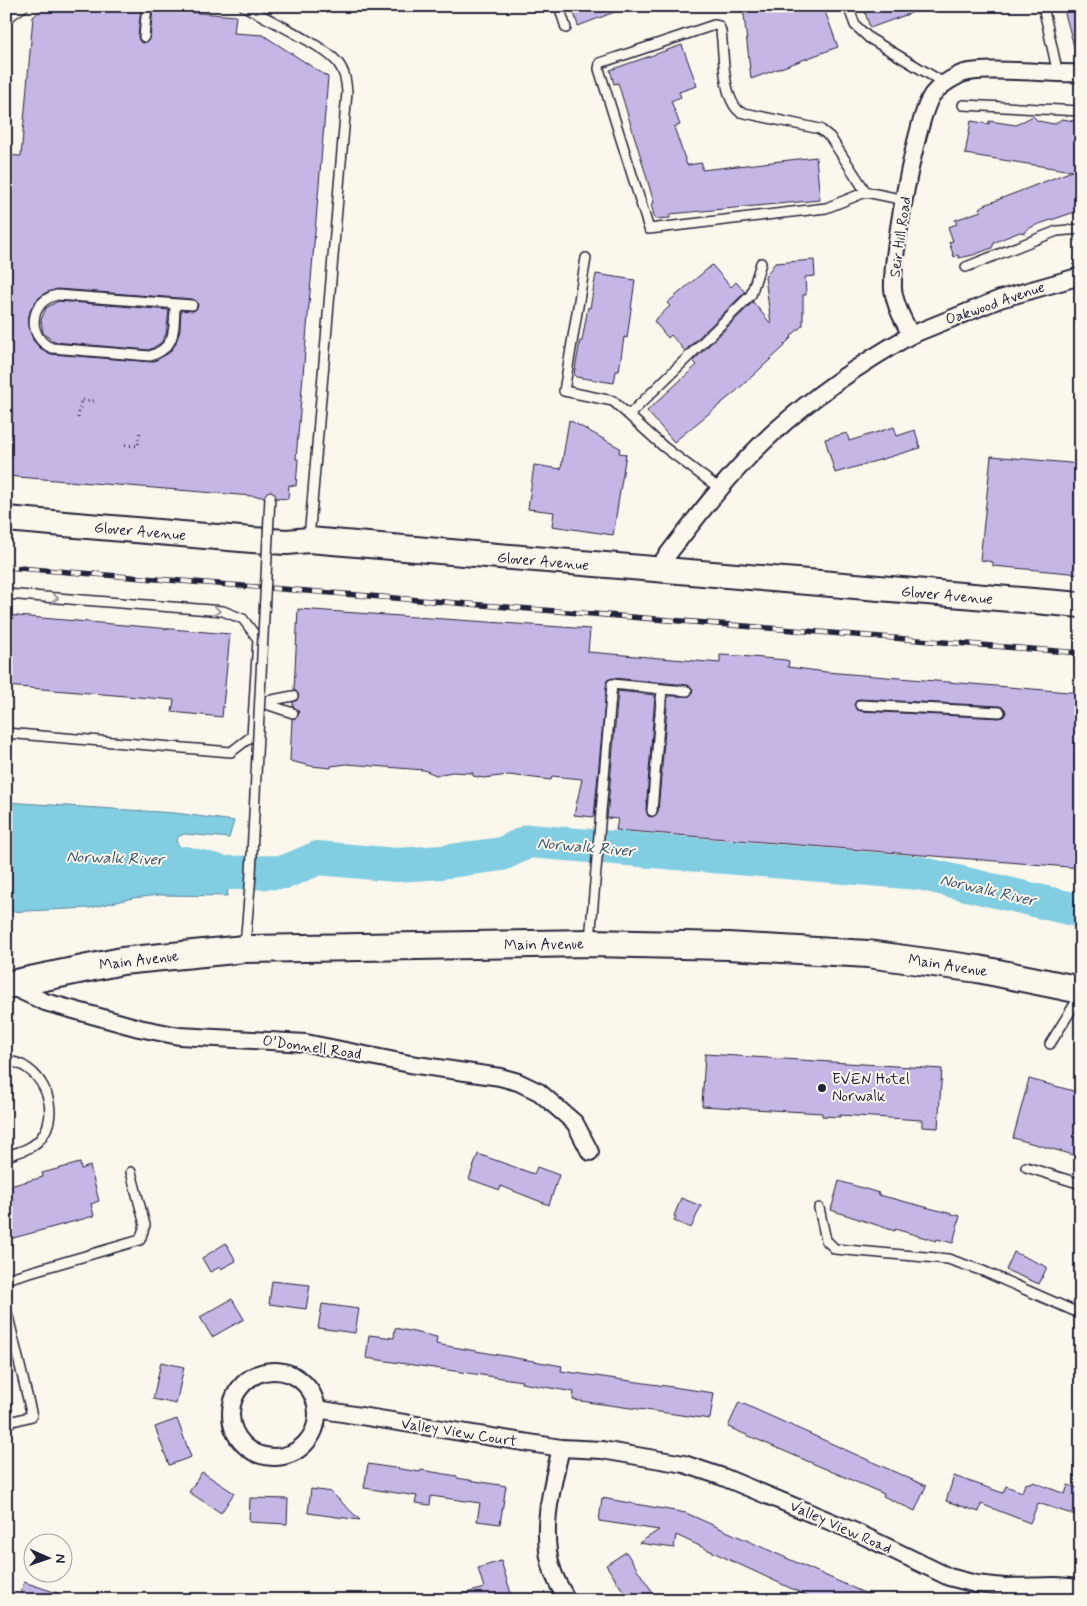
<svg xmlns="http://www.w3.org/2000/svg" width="1087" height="1606" font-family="Mynerve,sans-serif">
<rect width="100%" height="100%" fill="#fbf7ec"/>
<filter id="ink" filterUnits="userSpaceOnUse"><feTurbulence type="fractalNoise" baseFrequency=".02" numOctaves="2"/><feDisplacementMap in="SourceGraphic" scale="10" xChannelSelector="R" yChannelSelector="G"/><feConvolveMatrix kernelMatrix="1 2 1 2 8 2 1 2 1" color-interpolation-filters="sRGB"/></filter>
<g filter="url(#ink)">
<path fill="#81cde1" stroke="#5b899f" d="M6,802L175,813L234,821L229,838L185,834L179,836L176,841L180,847L232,865L227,896L159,895L133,898L90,908L6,912Z"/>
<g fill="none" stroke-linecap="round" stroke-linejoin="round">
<path stroke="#81cde1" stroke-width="34" d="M185,863L224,873L285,872L318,858L396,865L442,862L502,854L529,841L919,873L1081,911"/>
</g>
<g fill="#c6b6e6" stroke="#22223b" fill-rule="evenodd">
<path d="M45,6L141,8L138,37L140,42L144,43L150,38L153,9L236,16L234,33L263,35L328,77L296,459H298L296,486L289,485L288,499L276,498L275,494L271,491L267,492L264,497L6,476V155L21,156L33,17ZM57,289L192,299L197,302L198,306L194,311L181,310L180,330L175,345L169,353L152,362L51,354L40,348L33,340L28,320L31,308L37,300L45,293Z"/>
<path d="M572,6H625V8L578,26Z"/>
<path d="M743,6H823L838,47L751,79Z"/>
<path d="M863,6H925V8L870,28Z"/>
<path d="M1063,6H1081V54H1076Z"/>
<path d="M682,45L697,86L679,92L681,97L671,101L680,125L674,127L687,165L702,163V170L816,157L820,200L670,214V218L655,219L651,204L654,203L641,158L618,83L614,84L610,70Z"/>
<path d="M1033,116L1038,121L1054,124L1062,119L1081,122V210L1036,225L1026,230L1025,233L1020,232L1002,239L994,243L992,248L973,255L959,258L958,255L954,257L949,242L953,241L948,227L957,224L955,220L981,211L979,208L987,204L1072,171L965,154L971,121L989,124V121L1016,125Z"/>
<path d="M814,260L815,276L805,277L806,295H803V325L791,336L792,337L784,345L785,346L734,393L674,442L647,411L697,365L693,361L753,302L771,324L765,277L775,263Z"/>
<path d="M712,265L731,287L736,282L745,292L685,351L671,335L668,338L654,321L670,306L667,303Z"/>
<path d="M596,274L635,280L627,338L624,337L619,371H616L614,383L576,377L574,375L580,341H582L588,307L590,308Z"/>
<path d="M58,301L169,310L166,334L161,343L149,350L54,342L43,333L41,320L46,308Z"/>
<path d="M569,420L620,448L619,453L626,454L613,535L552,526L554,512L528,509L534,465L561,469Z"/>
<path d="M894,427L897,436L915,430L920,448L835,473L825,439L847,433L849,441Z"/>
<path d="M991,456L1081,464V574L993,566V562L980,560Z"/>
<path d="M298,609L590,629L588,652L720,663V655L740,656L786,660L789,661L788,667L826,672L1081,693V868L616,830L618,819L607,818L618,691L655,695L646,810L648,816L652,817L658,812L668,696H690L693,689L688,685L613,678L607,680L594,817L574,815L582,779L552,776L551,780L509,775L483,778L473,776V773L452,772L436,775L424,770L347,764L331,766V768L311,766L290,761L292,719L297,717L299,712L293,706V702L297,700L299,695L294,690ZM858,699L1000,706L1005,709L1006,713L1000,718L860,711L854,705Z"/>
<path d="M6,615L230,634L222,717L172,712L174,700L6,686Z"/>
<path d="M705,1054L942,1069L938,1128L922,1127V1120L840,1115V1117L822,1116V1113L702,1106Z"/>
<path d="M1029,1079L1081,1093V1157L1013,1138Z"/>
<path d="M478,1154L534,1174L537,1167L559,1175L549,1205L501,1186L500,1190L469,1179Z"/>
<path d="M80,1163L81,1169L90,1166L99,1201L91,1204L94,1216L6,1240V1187L43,1177L42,1173Z"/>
<path d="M839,1181L879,1193V1195L960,1216L953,1243L937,1239L936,1241L895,1229V1231L831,1210Z"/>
<path d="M681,1198L701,1206L691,1228L674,1221L676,1217L674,1216Z"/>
<path d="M226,1243L236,1261L221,1269L220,1267L210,1272L202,1258Z"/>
<path d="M1014,1252L1047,1267L1039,1284L1006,1270Z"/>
<path d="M272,1281L310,1285L306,1309L269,1304Z"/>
<path d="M232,1299L244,1319L212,1337L200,1317Z"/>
<path d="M322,1304L359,1309L355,1333L318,1328Z"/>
<path d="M395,1328L437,1337L436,1344L562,1366L561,1371L714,1393L710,1419L573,1400L574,1392L521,1383L522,1381L366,1358L369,1335L394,1338Z"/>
<path d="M161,1362L184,1367L176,1404L153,1399Z"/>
<path d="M739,1402L926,1486L915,1511L883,1496L884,1494L728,1427Z"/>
<path d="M177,1419L191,1457L169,1465L155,1427Z"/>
<path d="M368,1464L420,1472L421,1470L457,1476V1478L506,1486L500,1524L477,1521L480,1503L431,1496L430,1505L415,1503L417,1496L364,1488Z"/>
<path d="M202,1472L234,1493L221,1513L189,1492Z"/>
<path d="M954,1476L1003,1493L1006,1486L1022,1492L1025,1484L1033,1482L1065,1494L1068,1485L1081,1489V1517L1038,1503L1030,1523L981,1504L979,1512L946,1501Z"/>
<path d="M311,1489L331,1492L360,1520L308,1513Z"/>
<path d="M250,1498L288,1499L287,1524L249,1522Z"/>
<path d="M602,1498L686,1513L880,1600H816L676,1535L674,1548L639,1543L659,1530L599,1521Z"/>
<path d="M626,1552L643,1578L658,1600H629L606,1565Z"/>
<path d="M501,1561L513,1600H457L456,1596L484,1588L478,1568Z"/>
<path d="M24,1582L69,1597V1600H18Z"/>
</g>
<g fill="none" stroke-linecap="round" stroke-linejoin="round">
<defs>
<g id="lane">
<path d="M244,6C265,18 325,46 338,63C345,72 346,81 347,92L309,539"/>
<path d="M559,6L566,28"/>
<path d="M848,6L855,25L869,38L944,83"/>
<path d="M1043,6L1058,74"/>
<path d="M6,19L24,6"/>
<path d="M714,25L719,26L721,31C724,52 722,98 740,112L820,129L830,137L866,192L826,208L649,229L599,69L600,63Z"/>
<path d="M144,37L147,6"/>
<path d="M963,105L1081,111"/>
<path d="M866,192L905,200"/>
<path d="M586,258L564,391L613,401L664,447L720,489"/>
<path d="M966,267L1057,231L1081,229"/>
<path d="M175,304C174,329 177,347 150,356L52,348C26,337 29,301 57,295L192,305"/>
<path d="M629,415L751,295L761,263"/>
<path d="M6,594L223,611L243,619L258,639L252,736L231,752L6,733"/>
<path d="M662,689L687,691"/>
<path d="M260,702L293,713"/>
<path d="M262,702L293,696"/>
<path d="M860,705L1000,712"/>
<path d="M590,940L612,684L662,689L652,811"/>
<path d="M245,946L251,874"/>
<path d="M1050,1044L1081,994"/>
<path d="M6,1061C39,1062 62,1107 43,1135C35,1148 20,1152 6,1156"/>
<path d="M1026,1167L1081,1184"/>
<path d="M819,1208L826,1240L835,1249L948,1259L983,1271L1081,1314"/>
<path d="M6,1279L140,1240L145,1225L131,1172"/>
<path d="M6,1308L32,1416L6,1423"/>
</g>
<g id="street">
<path d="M911,335L1000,299L1081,276"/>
<path d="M655,571C692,523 729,473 774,432C815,395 863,362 911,335C903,320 895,305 893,289C891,258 916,119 932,95C939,86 949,80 959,75C978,65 1054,75 1081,73"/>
<path d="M8,985L45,1002L139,1028L179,1036L306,1043L410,1064L500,1077L518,1082L539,1092L575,1123L590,1152"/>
<circle cx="274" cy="1414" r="43"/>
<path d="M317,1409L561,1448L602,1450L684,1464L723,1477L858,1533L949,1577L976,1584L1004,1587L1056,1586L1081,1588"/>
<path d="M561,1448C552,1486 539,1533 553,1572C556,1581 562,1591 567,1600"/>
</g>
<path id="secondary" d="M6,519L252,540L287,542L309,540L1081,605"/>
<path id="primary" d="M6,985L122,961L244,949L590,943L728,946L868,954L978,969L1081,990"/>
</defs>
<use href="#lane" stroke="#22223b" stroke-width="12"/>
<use href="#street" stroke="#22223b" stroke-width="20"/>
<use href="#secondary" stroke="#22223b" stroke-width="28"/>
<use href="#primary" stroke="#22223b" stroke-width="30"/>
<g stroke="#22223b" stroke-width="3" stroke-dasharray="1 4" stroke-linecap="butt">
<path d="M78,418L81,400L94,401"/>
<path d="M125,445L138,446L140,431"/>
</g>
<use href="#lane" stroke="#fbf7ec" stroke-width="9"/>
<use href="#street" stroke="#fbf7ec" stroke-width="16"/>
<use href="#secondary" stroke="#fbf7ec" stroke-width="24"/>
<use href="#primary" stroke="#fbf7ec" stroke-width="26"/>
<defs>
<path id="rail" d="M6,567L1081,653"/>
</defs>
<use href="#rail" stroke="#22223b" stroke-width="5.5"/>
<use href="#rail" stroke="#fbf7ec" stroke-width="4" stroke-dasharray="11" stroke-linecap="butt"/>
<defs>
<path id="lane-bridge" d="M251,874L270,497"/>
</defs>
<use href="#lane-bridge" stroke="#22223b" stroke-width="12" stroke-linecap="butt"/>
<use href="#lane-bridge" stroke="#fbf7ec" stroke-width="9"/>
</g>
<defs><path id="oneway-chevron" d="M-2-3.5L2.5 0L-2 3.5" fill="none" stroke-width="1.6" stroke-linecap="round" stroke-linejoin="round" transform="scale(1.25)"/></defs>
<g stroke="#99979c">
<use href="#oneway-chevron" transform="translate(55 598) rotate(4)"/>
<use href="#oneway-chevron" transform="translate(217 611) rotate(7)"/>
</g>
</g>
<circle fill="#22223b" stroke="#fbf7ec" stroke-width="2" cx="822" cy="1088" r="5"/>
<g text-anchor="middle" stroke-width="4" stroke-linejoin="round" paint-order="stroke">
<g font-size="15" fill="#22223b" stroke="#fbf7ec">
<text transform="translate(900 237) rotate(-82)" y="5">Seir Hill Road</text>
<text transform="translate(995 303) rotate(-19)" y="5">Oakwood Avenue</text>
<text transform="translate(140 531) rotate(5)" y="5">Glover Avenue</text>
<text transform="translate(543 561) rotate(5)" y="5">Glover Avenue</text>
<text transform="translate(947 595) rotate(5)" y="5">Glover Avenue</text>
<text transform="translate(544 944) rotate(-1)" y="5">Main Avenue</text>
<text transform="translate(139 960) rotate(-7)" y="5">Main Avenue</text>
<text transform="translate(948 965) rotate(9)" y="5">Main Avenue</text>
<text transform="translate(312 1047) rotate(8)" y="5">O'Donnell Road</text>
<text transform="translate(459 1432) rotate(9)" y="5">Valley View Court</text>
<text transform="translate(841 1527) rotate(24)" y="5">Valley View Road</text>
</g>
<g font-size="15" fill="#22223b" stroke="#fbf7ec" text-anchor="start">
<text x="832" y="1084">EVEN Hotel<tspan x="832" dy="17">Norwalk</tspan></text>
</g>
<g font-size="16" font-style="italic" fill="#3e556d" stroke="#fbf7ec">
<text transform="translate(586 846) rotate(5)" y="6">Norwalk River</text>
<text transform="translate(115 857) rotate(2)" y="6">Norwalk River</text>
<text transform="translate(988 889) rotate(13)" y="6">Norwalk River</text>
</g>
</g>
<rect width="1087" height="1606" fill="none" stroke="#fbf7ec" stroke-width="25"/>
<rect x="12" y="12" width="1062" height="1581" fill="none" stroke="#22223b" stroke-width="2" filter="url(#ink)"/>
<g transform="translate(48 1558) rotate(92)"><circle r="24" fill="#fbf7ec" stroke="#a4a2a5"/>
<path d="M0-4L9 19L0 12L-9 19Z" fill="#22223b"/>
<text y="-8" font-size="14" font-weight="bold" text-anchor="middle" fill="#22223b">N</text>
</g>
</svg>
